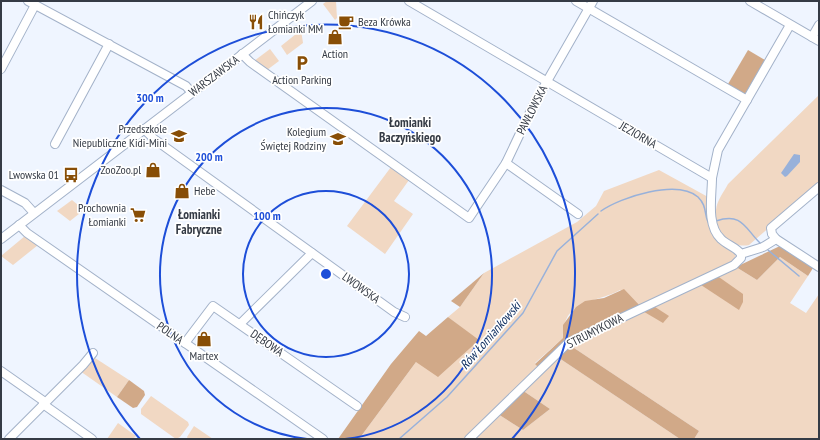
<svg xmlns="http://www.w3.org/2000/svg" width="820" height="440" font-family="'PT Sans Narrow',sans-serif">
<rect width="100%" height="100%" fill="#eff5ff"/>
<g fill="#f1d8c3">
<path d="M327,1H336L337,18L335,20L323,4Z"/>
<path d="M301,30L303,43L287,55L281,46Z"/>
<path d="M270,49L279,61L267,70L254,61Z"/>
<path d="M819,95V184L749,245C730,249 713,229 716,210C717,200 724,192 728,184Z"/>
<path d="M391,167L409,180L394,201L413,214L385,254L347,226Z"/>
<path d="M659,170L708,197C707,235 707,232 736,255L733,261L641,307L620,290C595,304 563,298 563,338L535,363L539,368L467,439H359L416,362L479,341L448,317L460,307L484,273L577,222L596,206L604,191Z"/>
<path d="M72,200L84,210L70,221L57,211Z"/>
<path d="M25,236L38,245L13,265L1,256Z"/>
<path d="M780,257L808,276L790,303L806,313L819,294V439H694L699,431L568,344L716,275L736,267L757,280Z"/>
<path d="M556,356L680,439H471L498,414L523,430L550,409L522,390Z"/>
<path d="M95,358L129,380L117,397L80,371Z"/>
<path d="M151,396L188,422L189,425L180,437L176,439L141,414V409Z"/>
<path d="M118,423L136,436L133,439H107Z"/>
<path d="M194,426L213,439H188L187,437Z"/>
</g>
<g fill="#d1a988">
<path d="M748,50L765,60L745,94L728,84Z"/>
<path d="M780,246L813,268L808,276L780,257L757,280L736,267Z"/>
<path d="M484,273L460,307L451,301Z"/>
<path d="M716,275L743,294V302L739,310L698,283Z"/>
<path d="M624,289L641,307L566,341L539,368L535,364L563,338V325L576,307L585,301L604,298Z"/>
<path d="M652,305L669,316L663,323L641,310Z"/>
<path d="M448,317L479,340L438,377L416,362L359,439H338L391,364L419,331L426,336Z"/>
<path d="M568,344L699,431L694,439H680L556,356Z"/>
<path d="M129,380L144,391L145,395L137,407L133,408L117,397Z"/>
<path d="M522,390L550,409L523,430L498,414Z"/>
</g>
<path fill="#98b1da" d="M794,154L800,155V162L787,176L785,177L781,173Z"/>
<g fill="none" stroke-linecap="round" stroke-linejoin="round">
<g stroke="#98b1da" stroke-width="1.5">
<path d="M601,211C621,197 677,179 698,197C707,206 704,213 708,222"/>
<path d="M716,221C743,212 745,229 761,244"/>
<path d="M768,250L799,276"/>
<path d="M399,439L447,397L523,313L557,251L598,214"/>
</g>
<defs>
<g id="minor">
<path d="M28,1L186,86L192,93"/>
<path d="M409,1L712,178C712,196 706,225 721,239C727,245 736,247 741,254L763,247L776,239L819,267"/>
<path d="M576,1L747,100"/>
<path d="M750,1L819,41"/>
<path d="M812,37L819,25"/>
<path d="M242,54L250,62L469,218L506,163L534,104L593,1"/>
<path d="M1,69L35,5"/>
<path d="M144,129L154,139L394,312L405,317"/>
<path d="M55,144L109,44"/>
<path d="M506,163L578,214"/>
<path d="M712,178L718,150L790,25"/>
<path d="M1,190L25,203L34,213"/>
<path d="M19,225L27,233L323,439"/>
<path d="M1,239L312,1"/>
<path d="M776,239L772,234L771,228L819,187"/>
<path d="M240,324L312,253"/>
<path d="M185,343L213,306L357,406"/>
<path d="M1,371L45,402"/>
<path d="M43,404L92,439"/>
<path d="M9,439L83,365L93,353"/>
<path d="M469,439L568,343L734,265L741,258V254"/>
</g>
</defs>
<use href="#minor" stroke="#a3b2c9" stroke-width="10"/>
<use href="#minor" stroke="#fff" stroke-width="8"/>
</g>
<g fill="none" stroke="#1d4ed8" stroke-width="2">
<circle cx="326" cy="274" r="83"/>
<path d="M307 439A166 166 0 1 1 345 439"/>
<path d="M140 439A249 249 0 1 1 512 439"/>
</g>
<defs>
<symbol id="restaurant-bare" viewBox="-9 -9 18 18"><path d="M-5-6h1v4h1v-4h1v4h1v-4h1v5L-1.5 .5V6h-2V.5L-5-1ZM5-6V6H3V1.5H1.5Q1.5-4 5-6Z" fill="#884e06" stroke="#fff" stroke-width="2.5" paint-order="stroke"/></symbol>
<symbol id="cafe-bare" viewBox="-9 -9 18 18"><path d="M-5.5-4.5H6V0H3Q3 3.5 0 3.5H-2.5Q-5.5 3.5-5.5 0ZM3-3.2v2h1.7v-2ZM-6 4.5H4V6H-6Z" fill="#884e06" stroke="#fff" stroke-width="2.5" paint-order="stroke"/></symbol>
<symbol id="shop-bare" viewBox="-9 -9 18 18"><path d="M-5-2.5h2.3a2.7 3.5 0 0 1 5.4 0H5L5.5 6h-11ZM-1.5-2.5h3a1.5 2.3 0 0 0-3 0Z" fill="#884e06" stroke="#fff" stroke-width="2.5" paint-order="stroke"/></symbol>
<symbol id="parking-bare" viewBox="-9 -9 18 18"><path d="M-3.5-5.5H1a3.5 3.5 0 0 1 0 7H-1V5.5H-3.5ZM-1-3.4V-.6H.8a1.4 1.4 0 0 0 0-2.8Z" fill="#884e06" stroke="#fff" stroke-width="2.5" paint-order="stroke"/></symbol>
<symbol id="school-bare" viewBox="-9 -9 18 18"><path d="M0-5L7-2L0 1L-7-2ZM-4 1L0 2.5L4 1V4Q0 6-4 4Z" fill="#884e06" stroke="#fff" stroke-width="2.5" paint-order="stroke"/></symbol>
<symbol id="bus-bare" viewBox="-9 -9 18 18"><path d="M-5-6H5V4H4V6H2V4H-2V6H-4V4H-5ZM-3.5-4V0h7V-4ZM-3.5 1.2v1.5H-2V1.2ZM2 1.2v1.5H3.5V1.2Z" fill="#884e06" stroke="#fff" stroke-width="2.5" paint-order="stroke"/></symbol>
<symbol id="supermarket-bare" viewBox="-9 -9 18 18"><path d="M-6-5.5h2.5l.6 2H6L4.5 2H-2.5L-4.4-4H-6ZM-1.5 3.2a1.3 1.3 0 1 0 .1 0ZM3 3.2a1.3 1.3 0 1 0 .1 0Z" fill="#884e06" stroke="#fff" stroke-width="2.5" paint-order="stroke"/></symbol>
</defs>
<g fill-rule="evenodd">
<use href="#restaurant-bare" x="245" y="11" width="22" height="22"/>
<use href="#cafe-bare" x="335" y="11" width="22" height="22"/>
<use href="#shop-bare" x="324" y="26" width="22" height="22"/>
<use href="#parking-bare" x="291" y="52" width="22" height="22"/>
<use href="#school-bare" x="168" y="125" width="22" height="22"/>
<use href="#school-bare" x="327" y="128" width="22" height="22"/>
<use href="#shop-bare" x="142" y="159" width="22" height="22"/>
<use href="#bus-bare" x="60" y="164" width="22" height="22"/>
<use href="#shop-bare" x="171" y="180" width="22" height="22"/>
<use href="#supermarket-bare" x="127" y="204" width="22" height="22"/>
<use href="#shop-bare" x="193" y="328" width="22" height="22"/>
</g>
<g text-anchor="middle" stroke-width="3.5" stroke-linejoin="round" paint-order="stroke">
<g font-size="12" fill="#353b45" stroke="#fff" text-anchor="end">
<text x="268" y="19" text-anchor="start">Chińczyk<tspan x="268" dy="14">Łomianki MM</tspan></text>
<text x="358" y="26" text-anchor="start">Beza Krówka</text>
<text x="335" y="58" text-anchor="middle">Action</text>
<text x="302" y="84" text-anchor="middle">Action Parking</text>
<text x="167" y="133">Przedszkole<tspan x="167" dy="14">Niepubliczne Kidi-Mini</tspan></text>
<text x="326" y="136">Kolegium<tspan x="326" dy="14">Świętej Rodziny</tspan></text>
<text x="141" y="174">ZooZoo.pl</text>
<text x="59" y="179">Lwowska 01</text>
<text x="194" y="195" text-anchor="start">Hebe</text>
<text x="126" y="212">Prochownia<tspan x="126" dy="14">Łomianki</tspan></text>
<text x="204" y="360" text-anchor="middle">Martex</text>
</g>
<g font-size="12" fill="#353b45" stroke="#fff">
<text transform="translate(214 76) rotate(-37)" y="4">WARSZAWSKA</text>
<text transform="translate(532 110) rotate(-63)" y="4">PAWŁOWSKA</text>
<text transform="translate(638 135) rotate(30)" y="4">JEZIORNA</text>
<text transform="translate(361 288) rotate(36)" y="4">LWOWSKA</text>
<text transform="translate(595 331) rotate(-27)" y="4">STRUMYKOWA</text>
<text transform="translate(170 333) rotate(35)" y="4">POLNA</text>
<text transform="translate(267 343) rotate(35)" y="4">DĘBOWA</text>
</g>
<g font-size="13" font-weight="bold" fill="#353b45" stroke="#fff">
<text x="410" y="127">Łomianki<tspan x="410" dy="15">Baczyńskiego</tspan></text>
<text x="199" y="219">Łomianki<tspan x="199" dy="15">Fabryczne</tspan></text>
</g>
<g font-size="13" font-style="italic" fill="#113061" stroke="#fff">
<text transform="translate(490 335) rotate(-49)" y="5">Rów Łomiankowski</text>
</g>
</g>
<circle cx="326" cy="274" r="6" fill="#1d4ed8" stroke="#fff" stroke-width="2"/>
<g font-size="12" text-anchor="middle" font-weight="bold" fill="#1d4ed8" stroke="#fff" stroke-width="3.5" stroke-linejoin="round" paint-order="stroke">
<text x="150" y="102">300 m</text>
<text x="209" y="161">200 m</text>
<text x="267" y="220">100 m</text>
</g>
<rect width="820" height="440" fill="none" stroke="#353b45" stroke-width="4"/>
</svg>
